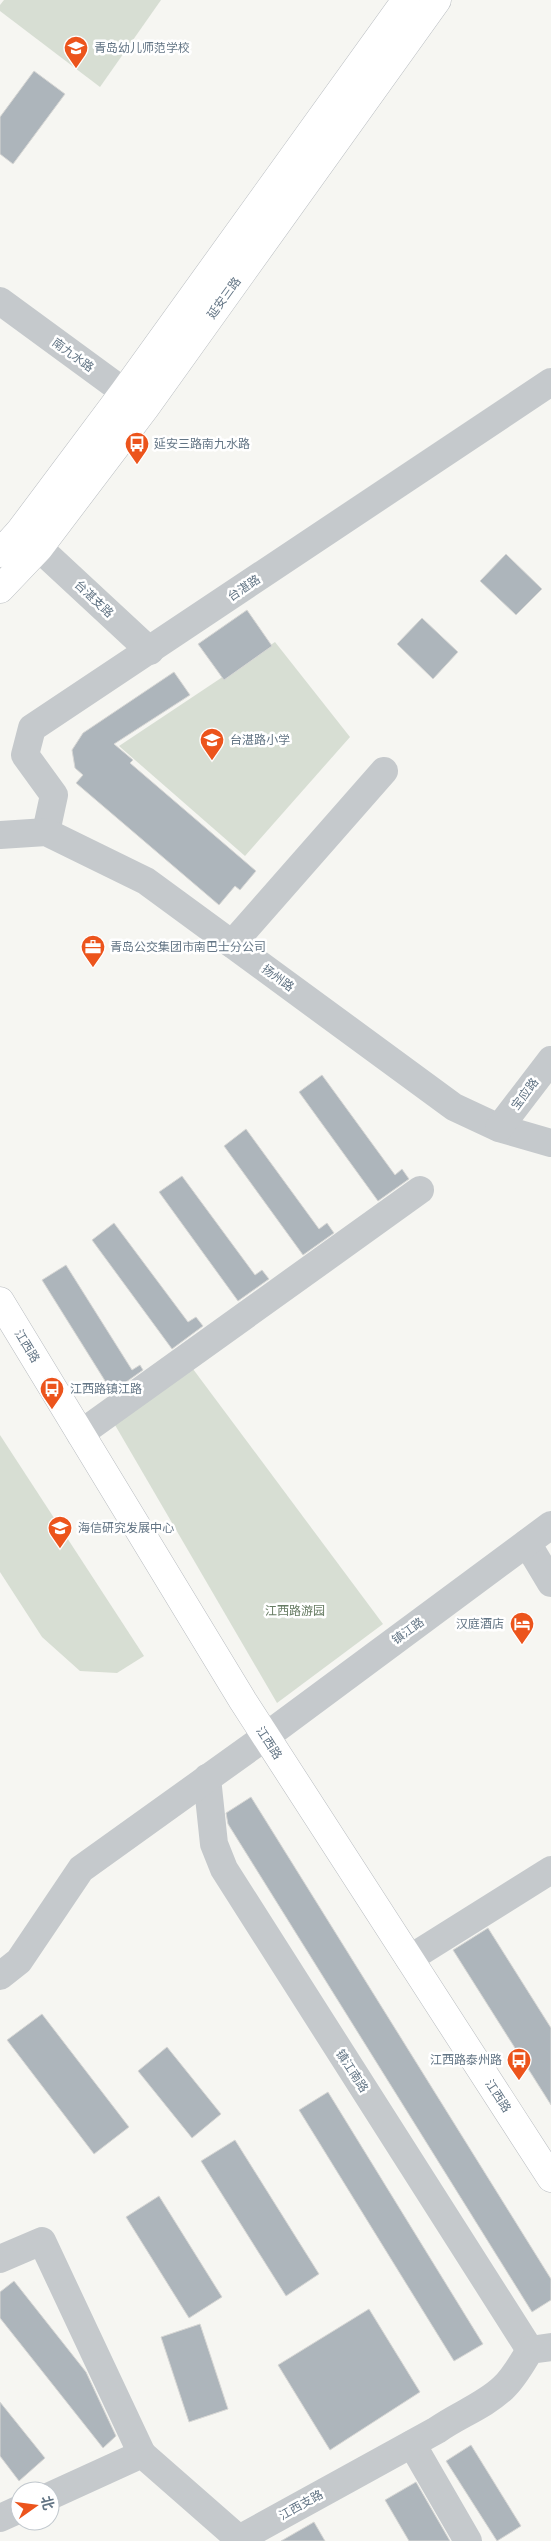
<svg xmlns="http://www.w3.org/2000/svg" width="551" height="2541" font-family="'Work Sans','Noto Sans SC',sans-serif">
<rect width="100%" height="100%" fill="#f6f6f2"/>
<g fill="#d7ded3">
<path d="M4,0H161L100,87L0,11V5Z"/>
<path d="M275,642L350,737L245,856L119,746Z"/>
<path d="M193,1369L383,1624L277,1703L115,1425Z"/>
<path d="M0,1435L144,1656L117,1673L80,1671L42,1637L0,1572Z"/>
</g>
<g fill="#adb5bb" stroke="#d7d7d5">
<path d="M34,71L65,94L13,164L0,154V117Z"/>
<path d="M506,554L542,589L516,615L480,581Z"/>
<path d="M247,610L272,646L224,680L198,644Z"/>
<path d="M422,618L458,652L433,679L397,644Z"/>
<path d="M174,672L190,695L114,744L133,760L130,763L256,871L240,890L235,886L219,905L76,783L83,775L75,768L72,750L83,733Z"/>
<path d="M322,1075L395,1175L402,1169L409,1179L378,1201L299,1092Z"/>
<path d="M246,1129L319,1229L327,1223L334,1233L303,1255L224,1146Z"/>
<path d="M182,1176L255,1275L262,1270L269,1279L238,1301L159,1192Z"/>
<path d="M114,1223L188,1322L196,1317L203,1326L172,1349L92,1240Z"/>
<path d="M66,1265L132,1370L140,1365L143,1370L112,1392L42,1280Z"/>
<path d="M251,1797L551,2279V2300L532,2312L228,1824L226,1813Z"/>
<path d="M488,1928L551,2028V2105L453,1950Z"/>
<path d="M42,2014L129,2127L94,2154L7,2040Z"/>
<path d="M167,2047L221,2114L192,2138L138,2071Z"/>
<path d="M328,2092L483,2344L454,2361L299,2110Z"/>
<path d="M235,2140L319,2274L286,2296L201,2161Z"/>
<path d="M159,2196L222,2297L189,2318L126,2217Z"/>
<path d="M14,2281L86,2372L116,2436L103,2448L0,2318V2292Z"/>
<path d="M369,2309L420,2392L330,2450L278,2365Z"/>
<path d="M200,2324L228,2409L189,2422L161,2337Z"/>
<path d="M0,2402L45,2458L19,2481L0,2456Z"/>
<path d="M471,2445L521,2526L497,2541L446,2461Z"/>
<path d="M416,2482L450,2541H409L385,2500Z"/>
<path d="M314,2522L325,2541H281Z"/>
</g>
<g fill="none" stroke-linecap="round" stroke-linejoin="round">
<defs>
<g id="major">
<path d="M0,553L20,531L124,392L406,0"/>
<path d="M0,589L39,548L145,408L437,0"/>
<path d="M0,1301L243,1701L551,2178"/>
</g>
</defs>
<use href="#major" stroke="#b8bcc0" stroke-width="29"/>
<g stroke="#c5c9cc" stroke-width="28">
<path d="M0,301L142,405"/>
<path d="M39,548L150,651"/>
<path d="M46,832L54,795L25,755L32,728L551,382"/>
<path d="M0,835L46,832L146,881L454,1107L499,1128L551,1143"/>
<path d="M232,944L384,771"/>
<path d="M499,1128L551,1060"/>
<path d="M80,1434L420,1190"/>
<path d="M527,1543L551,1583"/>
<path d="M207,1778L214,1844L224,1869L530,2350"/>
<path d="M409,1959L551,1870"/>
<path d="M0,1976L19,1961L81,1869L265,1737L551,1525"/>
<path d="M0,2259L42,2241L142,2454"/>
<path d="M412,2444L468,2541"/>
<path d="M50,2496L142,2454L239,2539L437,2430C458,2415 484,2406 503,2388C514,2378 522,2363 530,2350L551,2347"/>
<path d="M0,2518L20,2509"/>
</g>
<use href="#major" stroke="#fff" stroke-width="28"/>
</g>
<defs>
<symbol id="school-pin" viewBox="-11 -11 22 30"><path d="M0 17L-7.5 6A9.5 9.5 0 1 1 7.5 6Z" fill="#ec541c" stroke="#fff"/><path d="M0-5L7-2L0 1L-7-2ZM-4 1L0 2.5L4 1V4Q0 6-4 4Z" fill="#fff"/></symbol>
<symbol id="bus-pin" viewBox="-11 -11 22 30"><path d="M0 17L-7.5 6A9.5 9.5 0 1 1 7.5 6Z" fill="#ec541c" stroke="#fff"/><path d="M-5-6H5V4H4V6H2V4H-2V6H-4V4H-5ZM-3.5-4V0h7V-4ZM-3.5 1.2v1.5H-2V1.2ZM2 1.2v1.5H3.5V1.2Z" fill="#fff"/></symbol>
<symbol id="office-pin" viewBox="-11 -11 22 30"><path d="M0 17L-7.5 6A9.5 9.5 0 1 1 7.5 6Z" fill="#ec541c" stroke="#fff"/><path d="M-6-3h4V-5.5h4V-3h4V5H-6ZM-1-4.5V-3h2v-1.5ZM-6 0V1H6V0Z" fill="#fff"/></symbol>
<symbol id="hotel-pin" viewBox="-11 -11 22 30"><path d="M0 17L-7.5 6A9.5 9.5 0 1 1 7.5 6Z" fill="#ec541c" stroke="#fff"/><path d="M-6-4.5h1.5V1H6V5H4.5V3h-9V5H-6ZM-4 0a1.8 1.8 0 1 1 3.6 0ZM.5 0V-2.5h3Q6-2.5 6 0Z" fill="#fff"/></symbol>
</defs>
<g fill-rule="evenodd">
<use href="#school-pin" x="62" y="34" width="28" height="38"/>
<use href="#bus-pin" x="123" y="430" width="28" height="38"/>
<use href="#school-pin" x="198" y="726" width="28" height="38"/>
<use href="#office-pin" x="79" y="933" width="28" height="38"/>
<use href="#bus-pin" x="38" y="1375" width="28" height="38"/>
<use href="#school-pin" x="46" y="1514" width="28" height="38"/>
<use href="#hotel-pin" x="508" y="1610" width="28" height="38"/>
<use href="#bus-pin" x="505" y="2046" width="28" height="38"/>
</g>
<g text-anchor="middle" stroke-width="5" stroke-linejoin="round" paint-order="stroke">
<g font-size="12" fill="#637585" stroke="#fff" text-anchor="start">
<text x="94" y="52">青岛幼儿师范学校</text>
<text x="154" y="448">延安三路南九水路</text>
<text x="230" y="744">台湛路小学</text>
<text x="110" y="951">青岛公交集团市南巴士分公司</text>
<text x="70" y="1393">江西路镇江路</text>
<text x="78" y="1532">海信研究发展中心</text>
<text x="504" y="1628" text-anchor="end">汉庭酒店</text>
<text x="502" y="2064" text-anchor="end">江西路泰州路</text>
</g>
<g font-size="12" fill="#637585" stroke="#fff">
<text transform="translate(224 298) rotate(-54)" y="4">延安三路</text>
<text transform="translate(73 355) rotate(36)" y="4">南九水路</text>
<text transform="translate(244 588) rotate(-34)" y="4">台湛路</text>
<text transform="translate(94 599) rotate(43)" y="4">台湛支路</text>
<text transform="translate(278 978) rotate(36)" y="4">扬州路</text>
<text transform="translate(525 1094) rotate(-53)" y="4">宝应路</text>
<text transform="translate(27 1346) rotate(59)" y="4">江西路</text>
<text transform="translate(408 1631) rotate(-36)" y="4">镇江路</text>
<text transform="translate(269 1743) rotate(57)" y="4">江西路</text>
<text transform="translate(352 2071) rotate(57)" y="4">镇江南路</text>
<text transform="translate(498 2096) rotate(57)" y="4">江西路</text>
<text transform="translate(301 2505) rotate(-29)" y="4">江西支路</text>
</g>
<g font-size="12" fill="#677c63" stroke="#fff">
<text x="295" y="1615">江西路游园</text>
</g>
</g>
<g transform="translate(35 2506) rotate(76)"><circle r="24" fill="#ffffff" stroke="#c1c8ce"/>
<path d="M0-4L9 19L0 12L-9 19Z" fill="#ec541c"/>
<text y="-8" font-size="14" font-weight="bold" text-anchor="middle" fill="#637585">北</text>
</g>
</svg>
